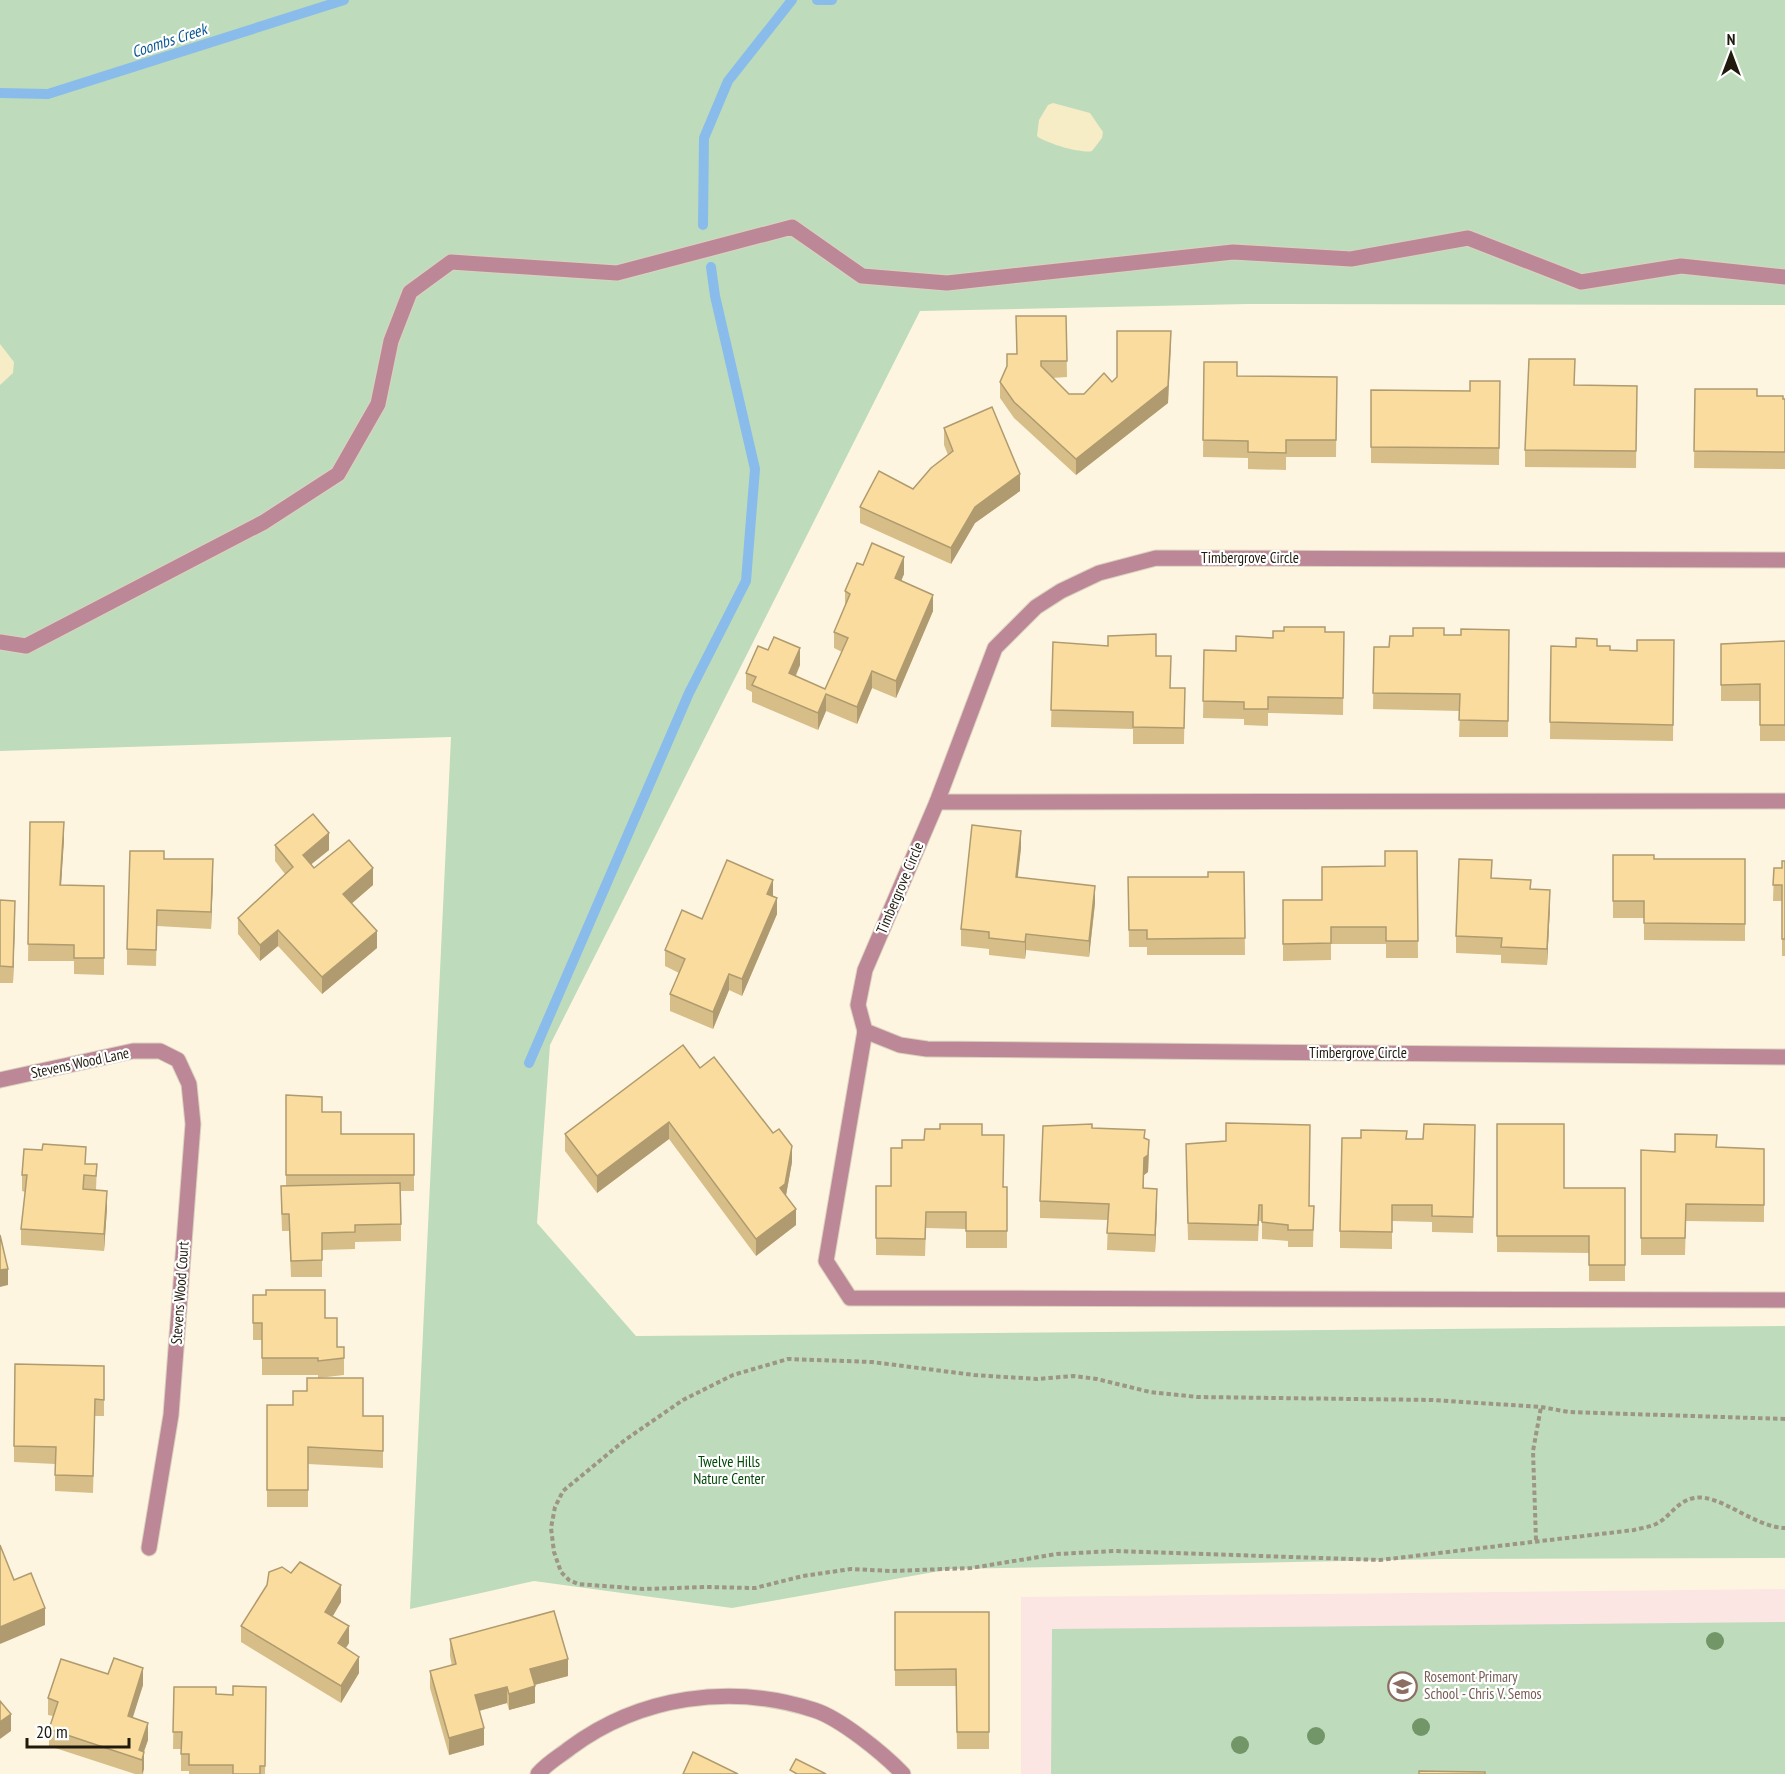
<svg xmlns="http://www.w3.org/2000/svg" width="1785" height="1774" font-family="'PT Sans Narrow',sans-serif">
<rect width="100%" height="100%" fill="#fef5e0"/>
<path fill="#fbe6e3" d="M1785,1589V1774H1021V1597Z"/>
<g fill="#bedcbc">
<path d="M0,0H1785V305L1248,304L920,311L550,1045L537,1223L636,1336L1785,1326V1558L1442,1559L951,1569L732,1608L534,1581L410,1609L451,737L0,751Z"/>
<path d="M1785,1622V1774H1051L1052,1629Z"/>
</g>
<g fill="#f6ecc6">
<path d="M1053,103L1090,113L1103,132L1102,138L1092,151C1082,154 1045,143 1037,136L1039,120L1048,105Z"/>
<path d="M0,344L14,362L13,373L0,385Z"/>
</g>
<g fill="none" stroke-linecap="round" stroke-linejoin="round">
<g stroke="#8abceb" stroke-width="10">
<path d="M817,0H832"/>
<path d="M0,93L48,94L344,0"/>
<path d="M703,225L704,138L728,81L792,0"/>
<path d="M529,1063L689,693L746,581L755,469L715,296L711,267"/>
</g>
<defs>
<g id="service">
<path d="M0,642L26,646L264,522L338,474L378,404L391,341L410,292L451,262L617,273L792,227L862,276L947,283L1233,252L1351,259L1468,238L1581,282L1681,266L1785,277"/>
<path d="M937,802L1785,801"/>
<path d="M865,1031L826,1261L850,1298L1785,1300"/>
</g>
<g id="minor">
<path d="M1785,560L1156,558L1099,573L1061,591L1036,607L995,648L937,802L865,970L858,1005L865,1031L900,1045L927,1049L1785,1057"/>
<path d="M0,1080L133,1051H160L178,1060L189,1084L193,1124L171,1415L149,1548"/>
<path d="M538,1774C547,1763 560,1756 570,1748C640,1696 731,1683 814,1710C840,1718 884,1754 903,1774"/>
</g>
</defs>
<use href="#service" stroke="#dad2be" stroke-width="17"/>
<use href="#minor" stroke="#dad2be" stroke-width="17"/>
<g stroke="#9d9685" stroke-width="4" stroke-dasharray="4.5 3" stroke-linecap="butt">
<path d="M1785,1419L1569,1412L1541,1407L1433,1400L1197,1397L1150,1392L1097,1379L1074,1376L1037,1379L974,1375L872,1362L788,1359L733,1375L683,1400L625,1440L563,1491L555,1507L551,1528L554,1552L561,1572L569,1580L578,1584L643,1589L706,1587L755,1588L803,1576L851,1569L892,1571L971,1568L1057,1554L1115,1551L1380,1560L1634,1530C1641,1528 1650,1527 1656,1524C1670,1517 1677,1501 1694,1498C1720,1493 1753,1527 1785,1528"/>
<path d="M1536,1540L1533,1451L1541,1407"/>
</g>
<use href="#service" stroke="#bc8897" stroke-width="15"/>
<use href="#minor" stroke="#bc8897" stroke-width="15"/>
</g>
<g fill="#739669">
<circle cx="1715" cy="1641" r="9"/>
<circle cx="1421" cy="1727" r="9"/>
<circle cx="1316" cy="1736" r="9"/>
<circle cx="1240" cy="1745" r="9"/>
</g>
<g fill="#d7be88">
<path d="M1066,316L1067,377L1052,378L1069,394H1084L1112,382L1171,347L1168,403L1076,475L1014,418L1000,398V382L1016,354Z"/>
<path d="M1204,362L1237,376L1337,377L1336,457H1286V470L1248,469V458L1203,457Z"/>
<path d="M1500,381L1499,465L1371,463V390L1470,391Z"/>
<path d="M1575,385L1637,386L1636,468L1525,467V450Z"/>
<path d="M1695,389L1785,399V469L1694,468Z"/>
<path d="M944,428L1020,491L975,523L951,564L860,523V507L913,489L948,455L944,445Z"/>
<path d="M863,565L904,574L901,581L933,611L896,698L872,688L857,724L826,711L818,730L752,702V692L746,689V673L800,665L796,676L825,689L842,652L834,648V632L845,607V591Z"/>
<path d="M1509,630L1508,737H1459L1460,711L1373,709L1374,647H1389L1413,636L1461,635Z"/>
<path d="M1325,632H1344L1343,715L1268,713V726L1244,725V719L1203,718L1204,650L1236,651L1273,638Z"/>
<path d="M1674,640L1673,741L1550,739L1551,646H1597L1610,650L1637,651Z"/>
<path d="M1785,641V741H1760V701H1721V644Z"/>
<path d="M1053,642L1156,656L1170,688H1185L1184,744H1133V729L1051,727Z"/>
<path d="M30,822L64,839L61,885L104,886V975L74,974V961H28Z"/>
<path d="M275,845L329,850L311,864L314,868L373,885L351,904L377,948L322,994L278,946L260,961L238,934V918L285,874L275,861Z"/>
<path d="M1021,848L1017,877L1095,903L1089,957L1026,950L1025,959L989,955V949L961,946V929Z"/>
<path d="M1417,851L1418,958H1386V944H1331V960L1283,961V900H1322L1385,866Z"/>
<path d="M1613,855L1654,859H1745V941L1644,940V918H1613Z"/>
<path d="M164,859L213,876L211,929L157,926L156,966L127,965V949Z"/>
<path d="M1785,861V956H1782V901H1773L1774,868H1782Z"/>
<path d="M1244,872L1245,955H1147V947H1129L1128,877H1208Z"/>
<path d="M1492,879L1531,889L1550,906L1547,965L1501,963V955L1456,953V936Z"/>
<path d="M773,896L777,914L742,996L729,990L713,1029L670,1011V994L679,973L665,966V950L702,919Z"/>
<path d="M0,900L15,917L13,983H0Z"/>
<path d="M700,1068L792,1162L786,1195L796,1225L756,1256L669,1139L597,1193L565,1151V1134Z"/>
<path d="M286,1095L322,1112L341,1134H414V1191H401V1241L355,1242V1249L322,1250V1277H291L289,1231H282L281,1203V1186H286Z"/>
<path d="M1497,1124L1564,1188H1625V1281H1589V1253L1497,1252Z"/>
<path d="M1092,1128L1145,1138L1149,1157L1148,1172L1144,1175V1188L1157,1206L1155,1252L1107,1250L1108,1220L1040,1218V1201Z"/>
<path d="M982,1135L1003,1187H1007V1248H966V1229L926,1228L925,1256L876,1255V1186H891L902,1148L924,1140Z"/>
<path d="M1407,1139L1475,1142L1473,1233L1432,1232V1222L1392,1221V1249L1340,1248V1231Z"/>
<path d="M1717,1147L1764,1149V1222L1686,1221L1685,1255H1641V1150L1675,1152Z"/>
<path d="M1186,1161L1309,1206H1314L1313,1247H1288V1241L1262,1239V1221H1259L1258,1241L1188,1240Z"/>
<path d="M86,1164H97L96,1190L107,1208L104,1251L21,1245V1229L25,1192L22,1191V1175Z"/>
<path d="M253,1295L325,1318L337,1347H344V1375L318,1378L363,1416H383V1468L308,1464V1507H267V1405H293L318,1378V1375H262V1340H253Z"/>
<path d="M104,1366V1416H95L93,1493L55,1491V1464L14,1462V1446Z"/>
<path d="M291,1573L341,1602L333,1616L349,1643L346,1648L359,1673L341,1703L241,1642V1626Z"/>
<path d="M895,1612H989V1749H957L956,1686H895Z"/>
<path d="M450,1639L568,1676L535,1685V1703L509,1710L507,1703L479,1711L484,1745L449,1755L430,1688V1671L452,1666L450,1656Z"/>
<path d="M108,1674L143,1685L132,1718L148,1740L144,1752V1769L143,1774H135L49,1746V1729L53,1716L48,1715V1698Z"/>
<path d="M174,1687L216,1694L233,1695L266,1687L265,1774H189V1771H181V1749H173Z"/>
</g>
<g fill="#af9b6f">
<path d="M1171,331L1168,403L1076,475V459Z"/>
<path d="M1020,474V491L975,523L951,564V548L975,507Z"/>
<path d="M904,557V574L895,595V578Z"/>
<path d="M933,595V611L896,698V681Z"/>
<path d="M800,648V665L789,690V673Z"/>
<path d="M872,671V688L857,724V707Z"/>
<path d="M826,694V711L818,730V713Z"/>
<path d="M64,822V839L60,901V885Z"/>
<path d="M1021,831V848L1016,893V877Z"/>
<path d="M329,833V850L303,871V855Z"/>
<path d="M213,859V876L211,929V912Z"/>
<path d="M373,868V885L343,911V894Z"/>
<path d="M773,880V897L767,894Z"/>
<path d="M1095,886V903L1089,957V941Z"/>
<path d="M1550,890V906L1547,965V949Z"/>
<path d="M777,898V914L742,996V979Z"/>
<path d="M15,901V917L13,983V967Z"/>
<path d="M278,930V946L260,961V945Z"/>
<path d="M377,931V948L322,994V977Z"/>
<path d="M1026,934V950L1025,959V942Z"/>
<path d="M729,974V990L713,1029V1012Z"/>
<path d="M669,1122V1139L597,1193V1176Z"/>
<path d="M1149,1140L1148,1172L1144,1175L1143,1205L1144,1158Z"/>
<path d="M792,1146V1162L785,1201L780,1188Z"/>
<path d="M1157,1189V1206L1155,1252V1235Z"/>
<path d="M107,1191V1208L104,1251V1234Z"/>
<path d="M796,1209V1225L756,1256V1239Z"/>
<path d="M8,1269V1285L0,1287V1270Z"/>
<path d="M341,1585V1602L325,1629V1612Z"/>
<path d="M45,1608V1625L0,1644V1627Z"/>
<path d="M349,1626V1643L338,1660V1643Z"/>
<path d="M359,1657V1673L341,1703V1686Z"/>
<path d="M568,1659V1676L530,1686V1669Z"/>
<path d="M143,1668V1685L128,1733V1716Z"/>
<path d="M535,1686V1703L509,1710V1694Z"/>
<path d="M507,1687V1703L475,1712V1695Z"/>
<path d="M11,1714V1731L0,1739V1722Z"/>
<path d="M148,1723V1740L141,1759L139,1750Z"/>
<path d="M484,1728V1745L449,1755V1738Z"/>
<path d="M144,1752V1769L142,1774V1760Z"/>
</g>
<g fill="#fadd9e" stroke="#af9b6f" stroke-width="1.5">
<path d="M1016,316H1066L1067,361H1041V366L1069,394H1084L1104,373L1112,382L1117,377V331H1171L1168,386L1076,459L1014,402L1000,382L1007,366V354H1017Z"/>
<path d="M1529,359H1575L1574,385L1637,386L1636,451L1525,450Z"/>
<path d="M1204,362H1237V376L1337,377L1336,440H1286V453L1248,452V441L1203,440Z"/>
<path d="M1470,381H1500L1499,448L1371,447V390L1470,391Z"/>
<path d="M1695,389H1757V396H1783V399H1785V452L1694,451Z"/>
<path d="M992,407L1020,474L975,507L951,548L860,507L879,471L913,489L931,468L953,451L944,428Z"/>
<path d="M872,543L904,557L895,578L933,595L896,681L872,671L857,707L826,694L818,713L752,685L756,677L746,673L758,646L768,650L774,637L800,648L789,673L825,689L848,638L834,632L850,594L845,591L857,563L863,565Z"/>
<path d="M1284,627H1325V632H1344L1343,698L1268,697V709H1244V702L1203,701L1204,650L1236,651V636L1273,638V631H1284Z"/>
<path d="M1413,628H1444V635H1461V629L1509,630L1508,721L1459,720L1460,694L1373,693L1374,647H1389L1390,636H1413Z"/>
<path d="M1156,634V656H1171L1170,688H1185L1184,728L1133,727V712L1051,710L1053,642L1108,646V636Z"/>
<path d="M1576,638L1597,639V646H1610V650L1637,651V640H1674L1673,725L1550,722L1551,646L1576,647Z"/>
<path d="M1785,641V725H1760V684L1721,685V644Z"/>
<path d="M313,814L329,833L303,855L314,868L349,840L373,868L343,894L377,931L322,977L278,930L260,945L238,918L293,867L275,845Z"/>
<path d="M30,822H64L60,885L104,886V958H74V945L28,944Z"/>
<path d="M972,825L1021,831L1016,877L1095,886L1089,941L1026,934L1025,942L989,938V932L961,929Z"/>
<path d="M130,851H164V859H213L211,912L157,910L156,950L127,949Z"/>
<path d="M1385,851H1417L1418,941H1386V927H1331V943L1283,944V900H1322V867L1385,866Z"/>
<path d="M1613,855H1654V859H1745V924L1644,923V901H1613Z"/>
<path d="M1459,859L1492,860L1491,878L1531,880L1530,889L1550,890L1547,949L1501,947L1502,938L1456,936Z"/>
<path d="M727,860L773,880L767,894L777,898L742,979L729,974L713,1012L670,994L685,959L665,950L682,910L702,919Z"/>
<path d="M1782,861H1785V939H1782V885H1773L1774,868H1782Z"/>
<path d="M1208,872H1244L1245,938L1147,939V930H1129L1128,877H1208Z"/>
<path d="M0,900L15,901L13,967L0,966Z"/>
<path d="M683,1045L700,1068L714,1057L773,1133L779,1129L792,1146L785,1184L780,1188L796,1209L756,1239L669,1122L597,1176L565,1134Z"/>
<path d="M286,1095L322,1097V1112H341V1134H414V1175H286Z"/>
<path d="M1226,1123L1310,1125L1309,1206H1314L1313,1230H1288V1225L1262,1222V1205H1259L1258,1225L1188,1223L1186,1144L1226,1141Z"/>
<path d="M940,1124H982V1135H1004L1003,1187H1007V1231H966V1212H926L925,1239L876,1238V1186H891V1148H902V1140H924L925,1129H940Z"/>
<path d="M1092,1124V1128L1145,1130L1144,1138L1149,1140L1148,1155L1144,1158L1143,1188L1157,1189L1155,1235L1107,1233L1109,1204L1040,1201L1043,1126Z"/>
<path d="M1424,1124L1475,1125L1473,1217L1432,1216V1205H1392V1232L1340,1231L1342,1138H1361V1130L1407,1131L1406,1139H1423Z"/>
<path d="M1497,1124H1564V1188H1625V1265H1589V1236H1497Z"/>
<path d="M1675,1134L1717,1135L1716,1147L1764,1149V1205L1686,1204L1685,1238H1641V1150L1675,1152Z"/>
<path d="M43,1144L86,1147L85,1164H97L96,1176L84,1175L83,1189L107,1191L104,1234L21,1229L27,1175H22L24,1149L42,1150Z"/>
<path d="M400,1183L401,1224L355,1225V1232L322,1233V1260L291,1261L289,1214H282L281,1186Z"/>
<path d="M0,1235L8,1269L0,1270Z"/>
<path d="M266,1290H325V1318H337V1347H344V1358L318,1361V1358H262V1323H253V1295H266Z"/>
<path d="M15,1364L104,1366V1400L95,1399L93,1476L55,1475L56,1447L14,1446Z"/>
<path d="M307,1378H363V1416H383V1451L308,1447V1490H267V1405H293V1391H307Z"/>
<path d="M0,1545L14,1580L31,1573L45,1608L0,1627Z"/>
<path d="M300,1562L341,1585L325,1612L349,1626L338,1643L359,1657L341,1686L241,1626L267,1585L269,1572L282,1567L291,1573Z"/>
<path d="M554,1611L568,1659L530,1669L535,1686L509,1694L507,1687L475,1695L484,1728L449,1738L430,1671L456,1664L450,1639Z"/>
<path d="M895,1612H989V1732H957L956,1669L895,1670Z"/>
<path d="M114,1658L143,1668L128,1716L148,1723L139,1750L144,1752L142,1760L49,1729L58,1702L48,1698L61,1659L108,1674Z"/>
<path d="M233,1686L266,1687L265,1766H260V1774H233V1765H189V1754H181L182,1732H173L174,1687H216V1694L233,1695Z"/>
<path d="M0,1701L11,1714L0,1722Z"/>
<path d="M693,1752L738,1774H683Z"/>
<path d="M796,1759L826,1774H797L790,1770Z"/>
<path d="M1419,1771L1485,1772V1774H1419Z"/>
</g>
<defs>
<symbol id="school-ring" viewBox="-11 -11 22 22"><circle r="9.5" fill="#fff" stroke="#8d6e63" stroke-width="1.5"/><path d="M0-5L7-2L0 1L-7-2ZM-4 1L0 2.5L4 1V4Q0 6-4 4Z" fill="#8d6e63"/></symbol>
</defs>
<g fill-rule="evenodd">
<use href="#school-ring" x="1386" y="1670" width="33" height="33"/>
</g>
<g text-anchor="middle" stroke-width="4.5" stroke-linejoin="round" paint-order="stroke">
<g font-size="15" fill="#1f1a0d" stroke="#fff">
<text x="1250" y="563">Timbergrove Circle</text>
<text transform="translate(900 888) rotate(-67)" y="5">Timbergrove Circle</text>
<text x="1358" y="1058">Timbergrove Circle</text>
<text transform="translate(80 1063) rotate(-12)" y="5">Stevens Wood Lane</text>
<text transform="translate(180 1293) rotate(-86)" y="5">Stevens Wood Court</text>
</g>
<g font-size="15" fill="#024907" stroke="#fff">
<text x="729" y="1467">Twelve Hills<tspan x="729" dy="17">Nature Center</tspan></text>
</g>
<g font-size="15" fill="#785e54" stroke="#fff" text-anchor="start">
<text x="1424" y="1682">Rosemont Primary<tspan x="1424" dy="17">School - Chris V. Semos</tspan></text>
</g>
<g font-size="16" font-style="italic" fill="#0c5992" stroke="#fff">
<text transform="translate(169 40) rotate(-18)" y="6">Coombs Creek</text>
</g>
</g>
<g transform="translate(1731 54)" stroke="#ffffff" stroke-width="4.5" paint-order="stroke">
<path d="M0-4.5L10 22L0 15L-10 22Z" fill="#1f1a0d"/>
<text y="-9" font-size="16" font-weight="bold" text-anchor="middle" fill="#1f1a0d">N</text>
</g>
<path d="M27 1738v9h102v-9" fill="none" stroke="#1f1a0d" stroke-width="3"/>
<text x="36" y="1738" font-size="18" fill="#1f1a0d" stroke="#ffffff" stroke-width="4.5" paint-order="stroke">20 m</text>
</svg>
